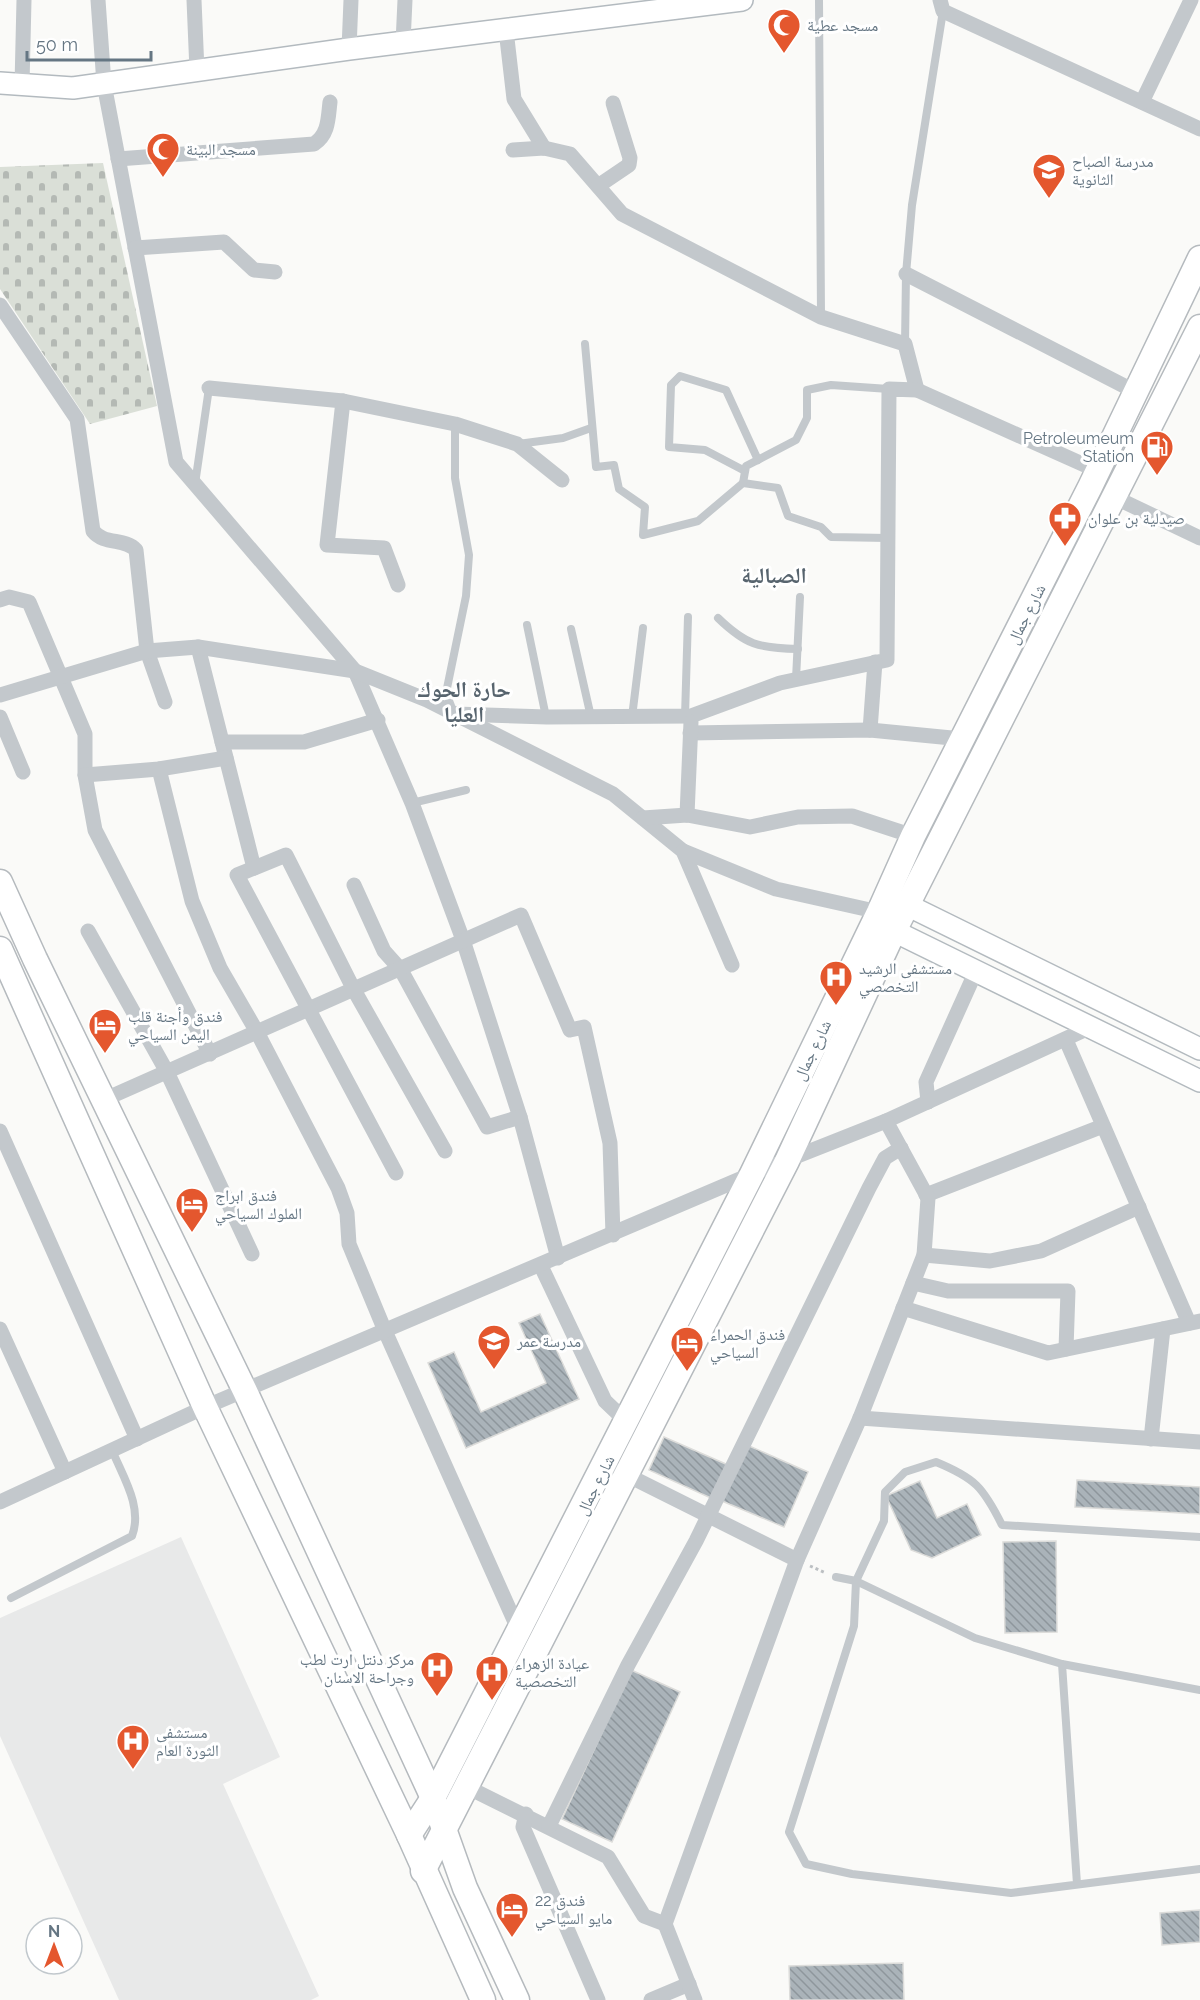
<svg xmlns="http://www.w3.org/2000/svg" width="1200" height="2000" font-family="Raleway,'Noto Naskh Arabic',sans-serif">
<defs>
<pattern id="cemetery-stones" width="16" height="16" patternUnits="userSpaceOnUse" patternTransform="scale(1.5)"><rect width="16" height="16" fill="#dadfd7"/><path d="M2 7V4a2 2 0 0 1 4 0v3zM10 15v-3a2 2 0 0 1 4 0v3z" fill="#b4b9b4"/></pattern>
<pattern id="building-back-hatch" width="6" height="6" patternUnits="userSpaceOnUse" patternTransform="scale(1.5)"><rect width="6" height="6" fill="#aab3b9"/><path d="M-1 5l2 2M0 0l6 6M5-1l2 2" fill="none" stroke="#8e969c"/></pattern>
</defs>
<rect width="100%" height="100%" fill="#fafaf8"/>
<path fill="#e8e9e9" d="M181,1537L280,1757L223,1784L319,1996L311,2000H119L0,1736V1618Z"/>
<path fill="url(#cemetery-stones)" d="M103,163L157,406L90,424L0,289V167Z"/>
<g fill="url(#building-back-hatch)" stroke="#dcdcda" stroke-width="1.5">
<path d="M540,1314L579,1399L466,1448L428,1363L454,1352L481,1412L546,1383L519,1323Z"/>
<path d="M664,1437L728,1465L713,1499L649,1470Z"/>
<path d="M747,1445L808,1472L784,1527L722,1501Z"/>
<path d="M1077,1480L1200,1487V1514L1075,1507Z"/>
<path d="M920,1481L937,1518L967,1504L981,1535L932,1558L911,1550L886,1496Z"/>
<path d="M1056,1541L1057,1632L1005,1633L1003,1542Z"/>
<path d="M631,1670L680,1692L612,1842L562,1819Z"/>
<path d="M1200,1910V1942L1162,1945L1160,1913Z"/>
<path d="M903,1963L904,2000H790L789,1966Z"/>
</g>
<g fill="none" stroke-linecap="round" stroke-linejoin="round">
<defs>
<g id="secondary">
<path d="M0,83L73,88L349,49L742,0"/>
<path d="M907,905L1200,1049"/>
<path d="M894,931L1200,1081"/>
</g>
<g id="primary">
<path d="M0,882L35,959L245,1391L433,1798L465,1888L517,2000"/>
<path d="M0,949L205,1407L409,1835L483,2000"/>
<path d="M409,1835L433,1798L752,1174L879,912L913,836L1090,487L1200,258"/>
<path d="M423,1871L787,1161L894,931L1200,327"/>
</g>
</defs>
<use href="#secondary" stroke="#b3babf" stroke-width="24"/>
<use href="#primary" stroke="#b5babe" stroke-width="27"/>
<path stroke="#bbbfc2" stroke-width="3" stroke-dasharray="3 3" stroke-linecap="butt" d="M810,1566L826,1573"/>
<g stroke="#c3c8cc" stroke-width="8">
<path d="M819,0L821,316"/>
<path d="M585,344L596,467L614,465L619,489L645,507L643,535L698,521L743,483L778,488L788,516L821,527L831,537L888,538"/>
<path d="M905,344L906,274L912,205L943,11"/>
<path d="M518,444L563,438L591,428"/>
<path d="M745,471L705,450L669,447L671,385L680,376L726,390L758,460"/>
<path d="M743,483L746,466L796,440L807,418V390L831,385L889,389"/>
<path d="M195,484L209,388"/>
<path d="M718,618C746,645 758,648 798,649"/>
<path d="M527,625L546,717"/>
<path d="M571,629L591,717"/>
<path d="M796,679L800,597"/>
<path d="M453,711L446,693L466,596L469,555L455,478V424"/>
<path d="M685,716L688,617"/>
<path d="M632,717L643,628"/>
<path d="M412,803L466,790"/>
<path d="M836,1577L856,1581L884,1521L885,1492L905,1472L936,1462C975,1478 983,1487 1002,1525L1200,1537"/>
<path d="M11,1598L132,1536C143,1507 123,1477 112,1450"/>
<path d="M1062,1664L1200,1690"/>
<path d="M1077,1884L1062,1664L975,1638L856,1581L854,1626L789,1832L806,1864L852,1874L1011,1893L1200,1869"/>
</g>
<g stroke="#c3c8cc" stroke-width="15">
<path d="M98,0L104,84L176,462L355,671L412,803L463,940L520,1117L558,1258"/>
<path d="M194,0L197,71"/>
<path d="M940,0L943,11L1200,129"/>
<path d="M506,30L514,99L544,148"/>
<path d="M403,43L405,0"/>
<path d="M349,49L351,0"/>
<path d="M22,85L24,0"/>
<path d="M1142,102L1191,0"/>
<path d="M513,150L544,148L570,154L622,214L821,317L905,344L917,390"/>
<path d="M118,159L314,144C329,134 328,118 330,102"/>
<path d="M598,186L629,165L630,158L613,103"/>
<path d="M135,248L224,242L254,270L275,272"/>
<path d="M906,274L1136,392"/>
<path d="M0,305L77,419L93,531C104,545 125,538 136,550L147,651L165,702"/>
<path d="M209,388L343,401L455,424L517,444L562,480"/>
<path d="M343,401L327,545L384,548L398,585"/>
<path d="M1114,497L1200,538"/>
<path d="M0,600L9,597L29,602L85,734V775L95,830L210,1054"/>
<path d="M198,647L254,868"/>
<path d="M0,695L147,651L198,647L355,671L427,700L613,794L683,851L732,965"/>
<path d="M455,714L547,717L691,716L780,683L887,660L889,389L917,390L1098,471"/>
<path d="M0,717L23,772"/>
<path d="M870,730L875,662"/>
<path d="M690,733L870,730L962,739"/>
<path d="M222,742H304L378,720"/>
<path d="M159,769L192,901L220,968L257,1032L338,1188L347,1213L349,1244L385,1331L519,1631"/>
<path d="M85,775L159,769L226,758"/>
<path d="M687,815L691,722"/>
<path d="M643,818L687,815L750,827L798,817L852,816L913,836"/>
<path d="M683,851L776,889L879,912"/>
<path d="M354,885L384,951L401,970L487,1127L520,1117"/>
<path d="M88,931L167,1072L252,1254"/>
<path d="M1066,1040L1189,1323"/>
<path d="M103,1100L521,915L570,1030L584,1027L610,1143L613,1235"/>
<path d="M928,1102L926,1082L976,971"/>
<path d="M0,1131L137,1439"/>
<path d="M396,1173L237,875L286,855L354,990L445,1151"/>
<path d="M926,1195L1103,1126"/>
<path d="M924,1255L990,1261L1041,1251L1139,1207"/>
<path d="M541,1266L605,1401L627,1422"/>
<path d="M913,1283L948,1291H1068L1066,1349"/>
<path d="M903,1308L1048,1353L1200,1321"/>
<path d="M0,1329L65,1472"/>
<path d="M860,1418L1200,1442"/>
<path d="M1151,1439L1163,1329"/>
<path d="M619,1471L797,1560"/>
<path d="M0,1502L205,1407L752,1174L886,1121L1091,1027"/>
<path d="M467,1787L608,1857L644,1916L665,1924"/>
<path d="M526,1814L523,1827L598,2000"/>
<path d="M549,1826L628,1665L696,1541L869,1188L885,1158L901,1148"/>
<path d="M651,2000L689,1984"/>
<path d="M695,2000L665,1924L797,1560L860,1418L924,1255L928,1198L886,1121"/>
</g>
<use href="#secondary" stroke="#fff" stroke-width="21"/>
<use href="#primary" stroke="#fff" stroke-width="24"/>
</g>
<defs>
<symbol id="mosque-pin" viewBox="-11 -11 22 30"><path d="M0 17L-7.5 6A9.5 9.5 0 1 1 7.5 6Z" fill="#e4572e" stroke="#fff"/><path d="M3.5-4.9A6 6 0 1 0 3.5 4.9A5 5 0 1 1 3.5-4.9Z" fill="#fff"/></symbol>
<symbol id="school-pin" viewBox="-11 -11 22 30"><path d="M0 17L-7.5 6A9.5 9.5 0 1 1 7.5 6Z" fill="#e4572e" stroke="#fff"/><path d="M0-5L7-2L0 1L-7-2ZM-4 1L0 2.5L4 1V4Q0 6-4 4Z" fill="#fff"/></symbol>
<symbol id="fuel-pin" viewBox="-11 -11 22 30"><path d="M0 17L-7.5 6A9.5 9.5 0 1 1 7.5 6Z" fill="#e4572e" stroke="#fff"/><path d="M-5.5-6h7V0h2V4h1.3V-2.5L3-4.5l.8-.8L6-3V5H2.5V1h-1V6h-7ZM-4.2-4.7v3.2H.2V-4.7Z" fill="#fff"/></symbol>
<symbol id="pharmacy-pin" viewBox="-11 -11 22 30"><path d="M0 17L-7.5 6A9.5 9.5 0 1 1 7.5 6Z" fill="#e4572e" stroke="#fff"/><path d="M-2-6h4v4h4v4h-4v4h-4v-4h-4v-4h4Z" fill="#fff"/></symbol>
<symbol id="hospital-pin" viewBox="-11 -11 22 30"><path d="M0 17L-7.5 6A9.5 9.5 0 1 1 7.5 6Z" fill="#e4572e" stroke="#fff"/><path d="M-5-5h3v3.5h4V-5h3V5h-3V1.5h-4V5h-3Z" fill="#fff"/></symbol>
<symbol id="hotel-pin" viewBox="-11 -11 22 30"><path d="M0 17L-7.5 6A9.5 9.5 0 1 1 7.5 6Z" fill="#e4572e" stroke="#fff"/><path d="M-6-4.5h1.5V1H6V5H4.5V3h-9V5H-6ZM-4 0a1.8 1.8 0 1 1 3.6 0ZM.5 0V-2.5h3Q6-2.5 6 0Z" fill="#fff"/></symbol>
</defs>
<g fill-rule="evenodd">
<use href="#mosque-pin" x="765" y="6" width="38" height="52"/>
<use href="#mosque-pin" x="144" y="130" width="38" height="52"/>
<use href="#school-pin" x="1030" y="151" width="38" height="52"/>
<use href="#fuel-pin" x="1138" y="428" width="38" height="52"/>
<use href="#pharmacy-pin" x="1046" y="499" width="38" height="52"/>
<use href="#hospital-pin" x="817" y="958" width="38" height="52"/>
<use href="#hotel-pin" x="86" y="1006" width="38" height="52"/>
<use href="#hotel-pin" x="173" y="1185" width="38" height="52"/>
<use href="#school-pin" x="475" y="1322" width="38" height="52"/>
<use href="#hotel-pin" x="668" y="1324" width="38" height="52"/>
<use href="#hospital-pin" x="418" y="1649" width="38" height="52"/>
<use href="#hospital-pin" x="473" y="1653" width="38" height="52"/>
<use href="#hospital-pin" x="114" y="1722" width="38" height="52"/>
<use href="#hotel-pin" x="493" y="1890" width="38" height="52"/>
</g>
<g text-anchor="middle" stroke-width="6" stroke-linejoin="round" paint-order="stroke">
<g font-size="16" fill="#657683" stroke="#fff" text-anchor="start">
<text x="807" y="31">مسجد عطية</text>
<text x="186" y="155">مسجد البينة</text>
<text x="1072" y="167">مدرسة الصباح<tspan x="1072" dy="18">الثانوية</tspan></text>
<text x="1134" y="444" text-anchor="end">Petroleumeum<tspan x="1134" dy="18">Station</tspan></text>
<text x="1088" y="524">صيدلية بن علوان</text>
<text x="859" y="974">مستشفى الرشيد<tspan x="859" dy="18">التخصصي</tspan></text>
<text x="128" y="1022">فندق وأجنة قلب<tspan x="128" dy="18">اليمن السياحي</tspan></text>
<text x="215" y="1201">فندق ابراج<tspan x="215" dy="18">الملوك السياحي</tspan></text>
<text x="710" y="1340">فندق الحمراء<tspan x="710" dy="18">السياحي</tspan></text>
<text x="517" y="1347">مدرسة عمر</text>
<text x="414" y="1665" text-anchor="end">مركز دنتل ارت لطب<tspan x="414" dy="18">وجراحة الاسنان</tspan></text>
<text x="515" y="1669">عيادة الزهراء<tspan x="515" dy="18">التخصصية</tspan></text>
<text x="156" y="1738">مستشفى<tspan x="156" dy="18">الثورة العام</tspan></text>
<text x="535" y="1906">فندق 22<tspan x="535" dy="18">مايو السياحي</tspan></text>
</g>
<g font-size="16" fill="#657683" stroke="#fff">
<text transform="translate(1026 614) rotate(-63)" y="6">شارع جمال</text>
<text transform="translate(812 1050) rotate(-64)" y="6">شارع جمال</text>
<text transform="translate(595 1485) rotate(-63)" y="6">شارع جمال</text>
</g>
<g font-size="22" font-weight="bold" fill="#57646e" stroke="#fff">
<text x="774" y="583">الصبالية</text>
<text x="464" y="697">حارة الحوك<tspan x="464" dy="25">العليا</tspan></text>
</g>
</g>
<g transform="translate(54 1946)"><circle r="28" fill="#ffffff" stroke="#c1c8cd" stroke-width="1.5"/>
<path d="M0-4.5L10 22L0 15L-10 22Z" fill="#e4572e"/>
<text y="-9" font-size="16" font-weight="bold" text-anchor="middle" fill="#657683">N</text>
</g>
<path d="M27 51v9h124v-9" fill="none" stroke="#657683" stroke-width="3"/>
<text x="36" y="51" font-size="18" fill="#657683" stroke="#ffffff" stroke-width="4.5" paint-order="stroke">50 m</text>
</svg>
